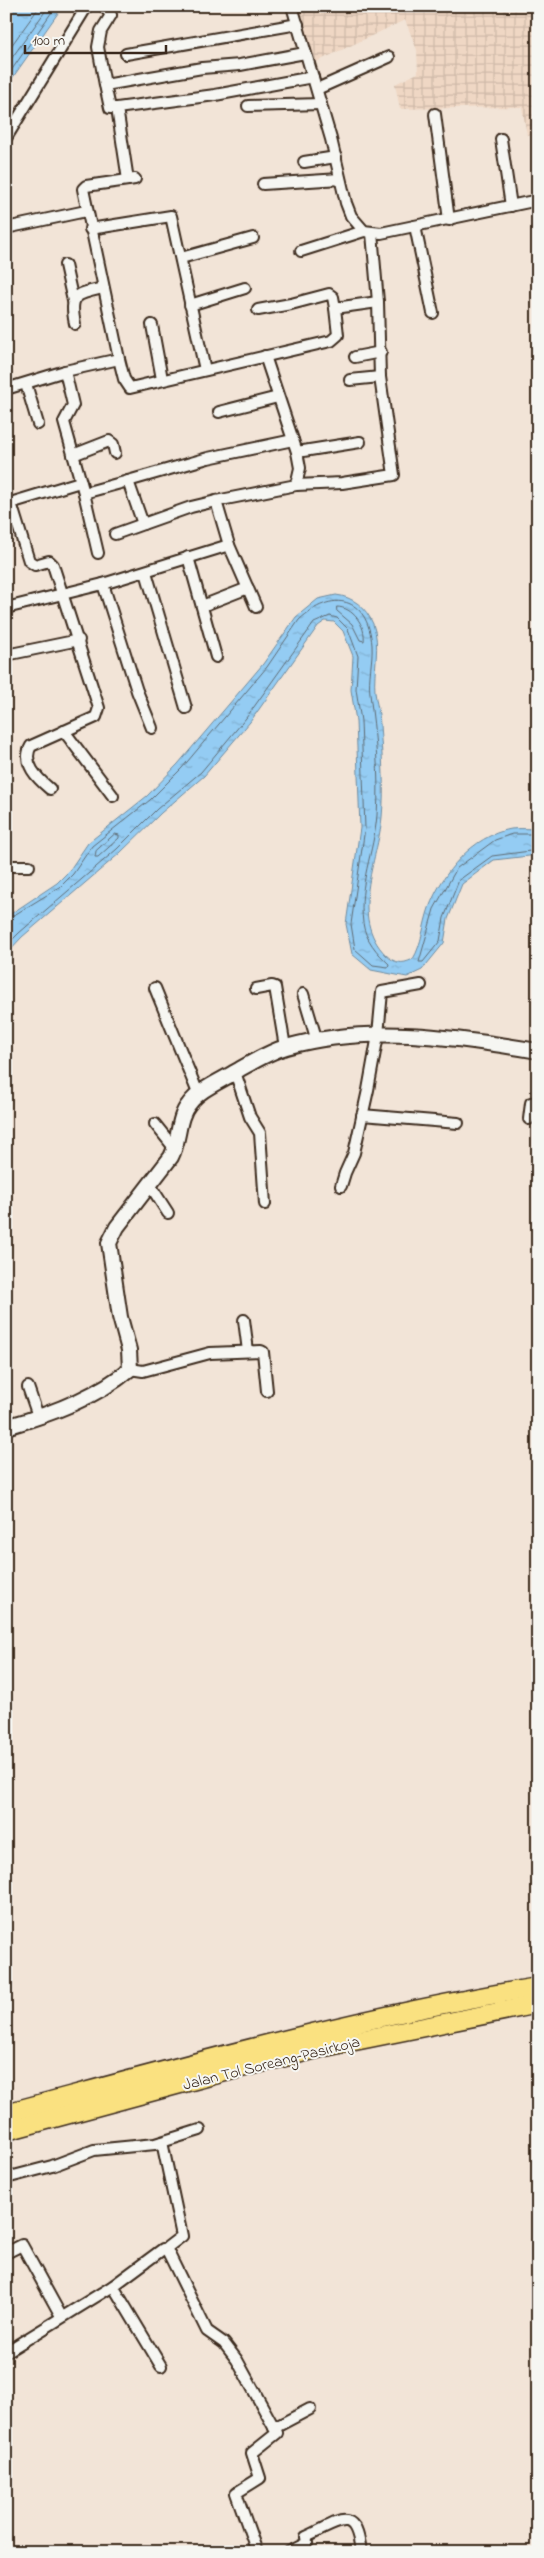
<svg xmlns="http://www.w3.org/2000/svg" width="544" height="2558" font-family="'Indie Flower',sans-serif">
<defs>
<pattern id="industrial-grid" width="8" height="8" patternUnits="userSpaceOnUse" patternTransform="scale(1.25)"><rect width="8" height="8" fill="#efd7c4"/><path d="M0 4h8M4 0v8" fill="none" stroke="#ceb9a8"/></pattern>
<pattern id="water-ripples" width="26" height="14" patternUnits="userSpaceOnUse" patternTransform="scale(1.25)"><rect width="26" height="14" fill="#94ccf3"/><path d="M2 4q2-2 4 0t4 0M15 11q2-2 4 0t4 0" fill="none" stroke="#80afd0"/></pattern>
</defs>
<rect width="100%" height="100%" fill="#f2e4d7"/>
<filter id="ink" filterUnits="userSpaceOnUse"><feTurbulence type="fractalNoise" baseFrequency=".02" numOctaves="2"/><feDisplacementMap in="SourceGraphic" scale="10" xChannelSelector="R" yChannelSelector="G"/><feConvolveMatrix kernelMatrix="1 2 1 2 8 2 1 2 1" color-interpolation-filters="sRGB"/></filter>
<g filter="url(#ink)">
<path fill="url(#industrial-grid)" d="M291,6H538V135H527L522,107L400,109L395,84L418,73L417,50L405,20L312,64Z"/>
<g fill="url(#water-ripples)" stroke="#708b9e">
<path d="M6,6H63L6,87Z"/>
<path d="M336,595C353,597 366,607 373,624C381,645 373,669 375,692C376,703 380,714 380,725C382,755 385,787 382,817C378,861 348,917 386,955C395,963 401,965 413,959C422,944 423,925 429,908C442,873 472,836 511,829C519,828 529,829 538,829V855L494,860L462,884L448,919L444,943L422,970L407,977L371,970L352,954L346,924L360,828L356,721L351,690L353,656L343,631L334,622L325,621L318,626L250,722L204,776L161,813L120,853L22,937L6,954V917L57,883L69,871L88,843L147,796L178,764L263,664L296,617L318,599Z"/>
</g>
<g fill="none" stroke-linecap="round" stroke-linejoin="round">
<g stroke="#5f6b73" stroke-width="1">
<path d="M6,53L40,6"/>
<path d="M6,66L49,6"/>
<path d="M6,78L56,6"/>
<path d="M337,607C353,607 366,626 364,641L360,640L352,624L337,611Z"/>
<path d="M115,834L119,835V838L98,857H95L96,851Z"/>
<path d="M538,834H512L495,840L457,868L434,909L419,962H423L440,941L444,918L459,880L492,856L538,850"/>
<path d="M6,920L60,887L73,874L92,846L150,800L182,768L267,667L299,620C332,589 368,596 372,645C373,661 368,677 370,694C375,733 380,775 377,815C374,853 358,883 363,923C365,939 377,953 389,964L388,967L373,965L355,949L351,924L365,828L361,721L356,689L358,656L348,629L337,618L330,616L314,623L246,718L201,772L157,809L117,849L19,933L6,946"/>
</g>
<defs>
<g id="street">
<path d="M104,6L111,15L101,31L98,47L105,85"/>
<path d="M292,6L331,139L346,203L351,216L364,231L381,233L538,200"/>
<path d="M126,54L298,24"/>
<path d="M317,89L389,57"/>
<path d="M248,106L321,104"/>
<path d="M117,108H110L105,85L202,68L240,65L305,53"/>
<path d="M435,114L449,220"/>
<path d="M6,138L87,6"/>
<path d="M501,139L511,206"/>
<path d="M304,162L336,157"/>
<path d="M135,179L86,186L83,189L119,359L124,379L130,388L331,341L338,335L335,308L378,302"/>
<path d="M128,180L117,108L215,95L313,77"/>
<path d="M263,184L340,179"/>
<path d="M415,226L433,313"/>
<path d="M6,228L86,211"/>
<path d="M90,229L171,216L205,370"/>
<path d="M301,251L364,231"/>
<path d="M181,258L253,238"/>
<path d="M65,265L73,301"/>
<path d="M190,305L245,288"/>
<path d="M258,310L291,304L329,294L333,297L335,308"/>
<path d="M75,324C69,294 76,294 103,288"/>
<path d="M152,325L162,379"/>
<path d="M265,356L297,452L300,468L296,485"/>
<path d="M355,357L381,352"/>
<path d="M65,371L119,359"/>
<path d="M350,380L380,377"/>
<path d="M26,384L38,424"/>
<path d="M6,389L65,371L73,405L64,422L84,493L128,481L143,524L191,507L216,501L229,545"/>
<path d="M219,412L278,397"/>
<path d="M297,452L360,442"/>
<path d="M73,455L109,441L113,444L115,453"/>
<path d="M128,481L208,458L293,440"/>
<path d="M84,493L98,553"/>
<path d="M216,501L296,485L342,483L394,475L380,377L378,302L372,233"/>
<path d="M11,503L29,561L35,565L49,561L53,565L99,708L96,717L31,746C21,763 38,779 50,789"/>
<path d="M7,504L80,482"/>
<path d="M115,534L143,524"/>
<path d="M188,557L216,657"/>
<path d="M146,572L186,708"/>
<path d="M103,584L137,691L152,728"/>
<path d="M202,606L248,588"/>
<path d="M6,608L103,584L229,545L256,607"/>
<path d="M6,655L79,640"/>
<path d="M64,731L113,796"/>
<path d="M6,866H29"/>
<path d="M155,988L198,1093"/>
<path d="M256,989L272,986L275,987L285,1047"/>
<path d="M303,994L317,1041"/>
<path d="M235,1072L250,1117L260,1133L265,1204"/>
<path d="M362,1115L458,1123"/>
<path d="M529,1119L531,1103L538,1102"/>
<path d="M155,1124L175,1149"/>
<path d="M150,1185L168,1213"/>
<path d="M341,1186L345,1173L354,1153L368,1090L378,1035L382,992L421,985"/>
<path d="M244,1320L248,1351"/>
<path d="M130,1369L143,1371L210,1353L261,1351L263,1352L267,1391"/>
<path d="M28,1387L38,1416"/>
<path d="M162,2142L182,2236L165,2249"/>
<path d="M6,2178L52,2166L94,2150L155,2144L200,2130"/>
<path d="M6,2253L22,2245L61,2316"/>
<path d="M113,2286L161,2366"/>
<path d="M6,2352L113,2286L163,2249L167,2250L207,2331L224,2343L237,2360L277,2433L252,2453L260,2478L236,2493L257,2552"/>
<path d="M274,2428L310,2409"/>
<path d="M289,2552L307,2543L306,2537C338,2523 355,2503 361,2552"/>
</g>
<path id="secondary" d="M6,1427C48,1415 96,1398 130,1369L129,1350L120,1317L109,1243L117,1227L171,1157C180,1140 177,1118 189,1104C200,1089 219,1082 235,1072C251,1063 268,1052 286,1047C368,1024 455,1037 538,1051"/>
<g id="highway">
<path d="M6,2113C182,2066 358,2016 538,1987"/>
<path d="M6,2131L217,2074L325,2047L538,2004"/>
</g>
</defs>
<use href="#street" stroke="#3b2a1e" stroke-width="14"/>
<use href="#secondary" stroke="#3b2a1e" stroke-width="18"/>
<use href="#highway" stroke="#3b2a1e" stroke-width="21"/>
<use href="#street" stroke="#f6f6f2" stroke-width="10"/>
<use href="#secondary" stroke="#f6f6f2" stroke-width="14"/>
<use href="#highway" stroke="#fae180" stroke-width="18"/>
</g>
</g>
<g text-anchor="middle" stroke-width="4" stroke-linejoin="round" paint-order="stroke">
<g font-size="16" fill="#3b2a1e" stroke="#f6f6f2">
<text transform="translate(271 2062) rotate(-14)" y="6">Jalan Tol Soreang–Pasirkoja</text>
</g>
</g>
<rect width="544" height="2558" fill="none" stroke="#f6f6f2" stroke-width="25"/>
<rect x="12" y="12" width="519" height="2533" fill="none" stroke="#3b2a1e" stroke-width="2" filter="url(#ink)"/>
<path d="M25 45v8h141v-8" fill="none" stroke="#3b2a1e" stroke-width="2.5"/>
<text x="32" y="45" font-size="15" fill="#3b2a1e" stroke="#f6f6f2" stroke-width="4" paint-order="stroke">100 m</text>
</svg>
